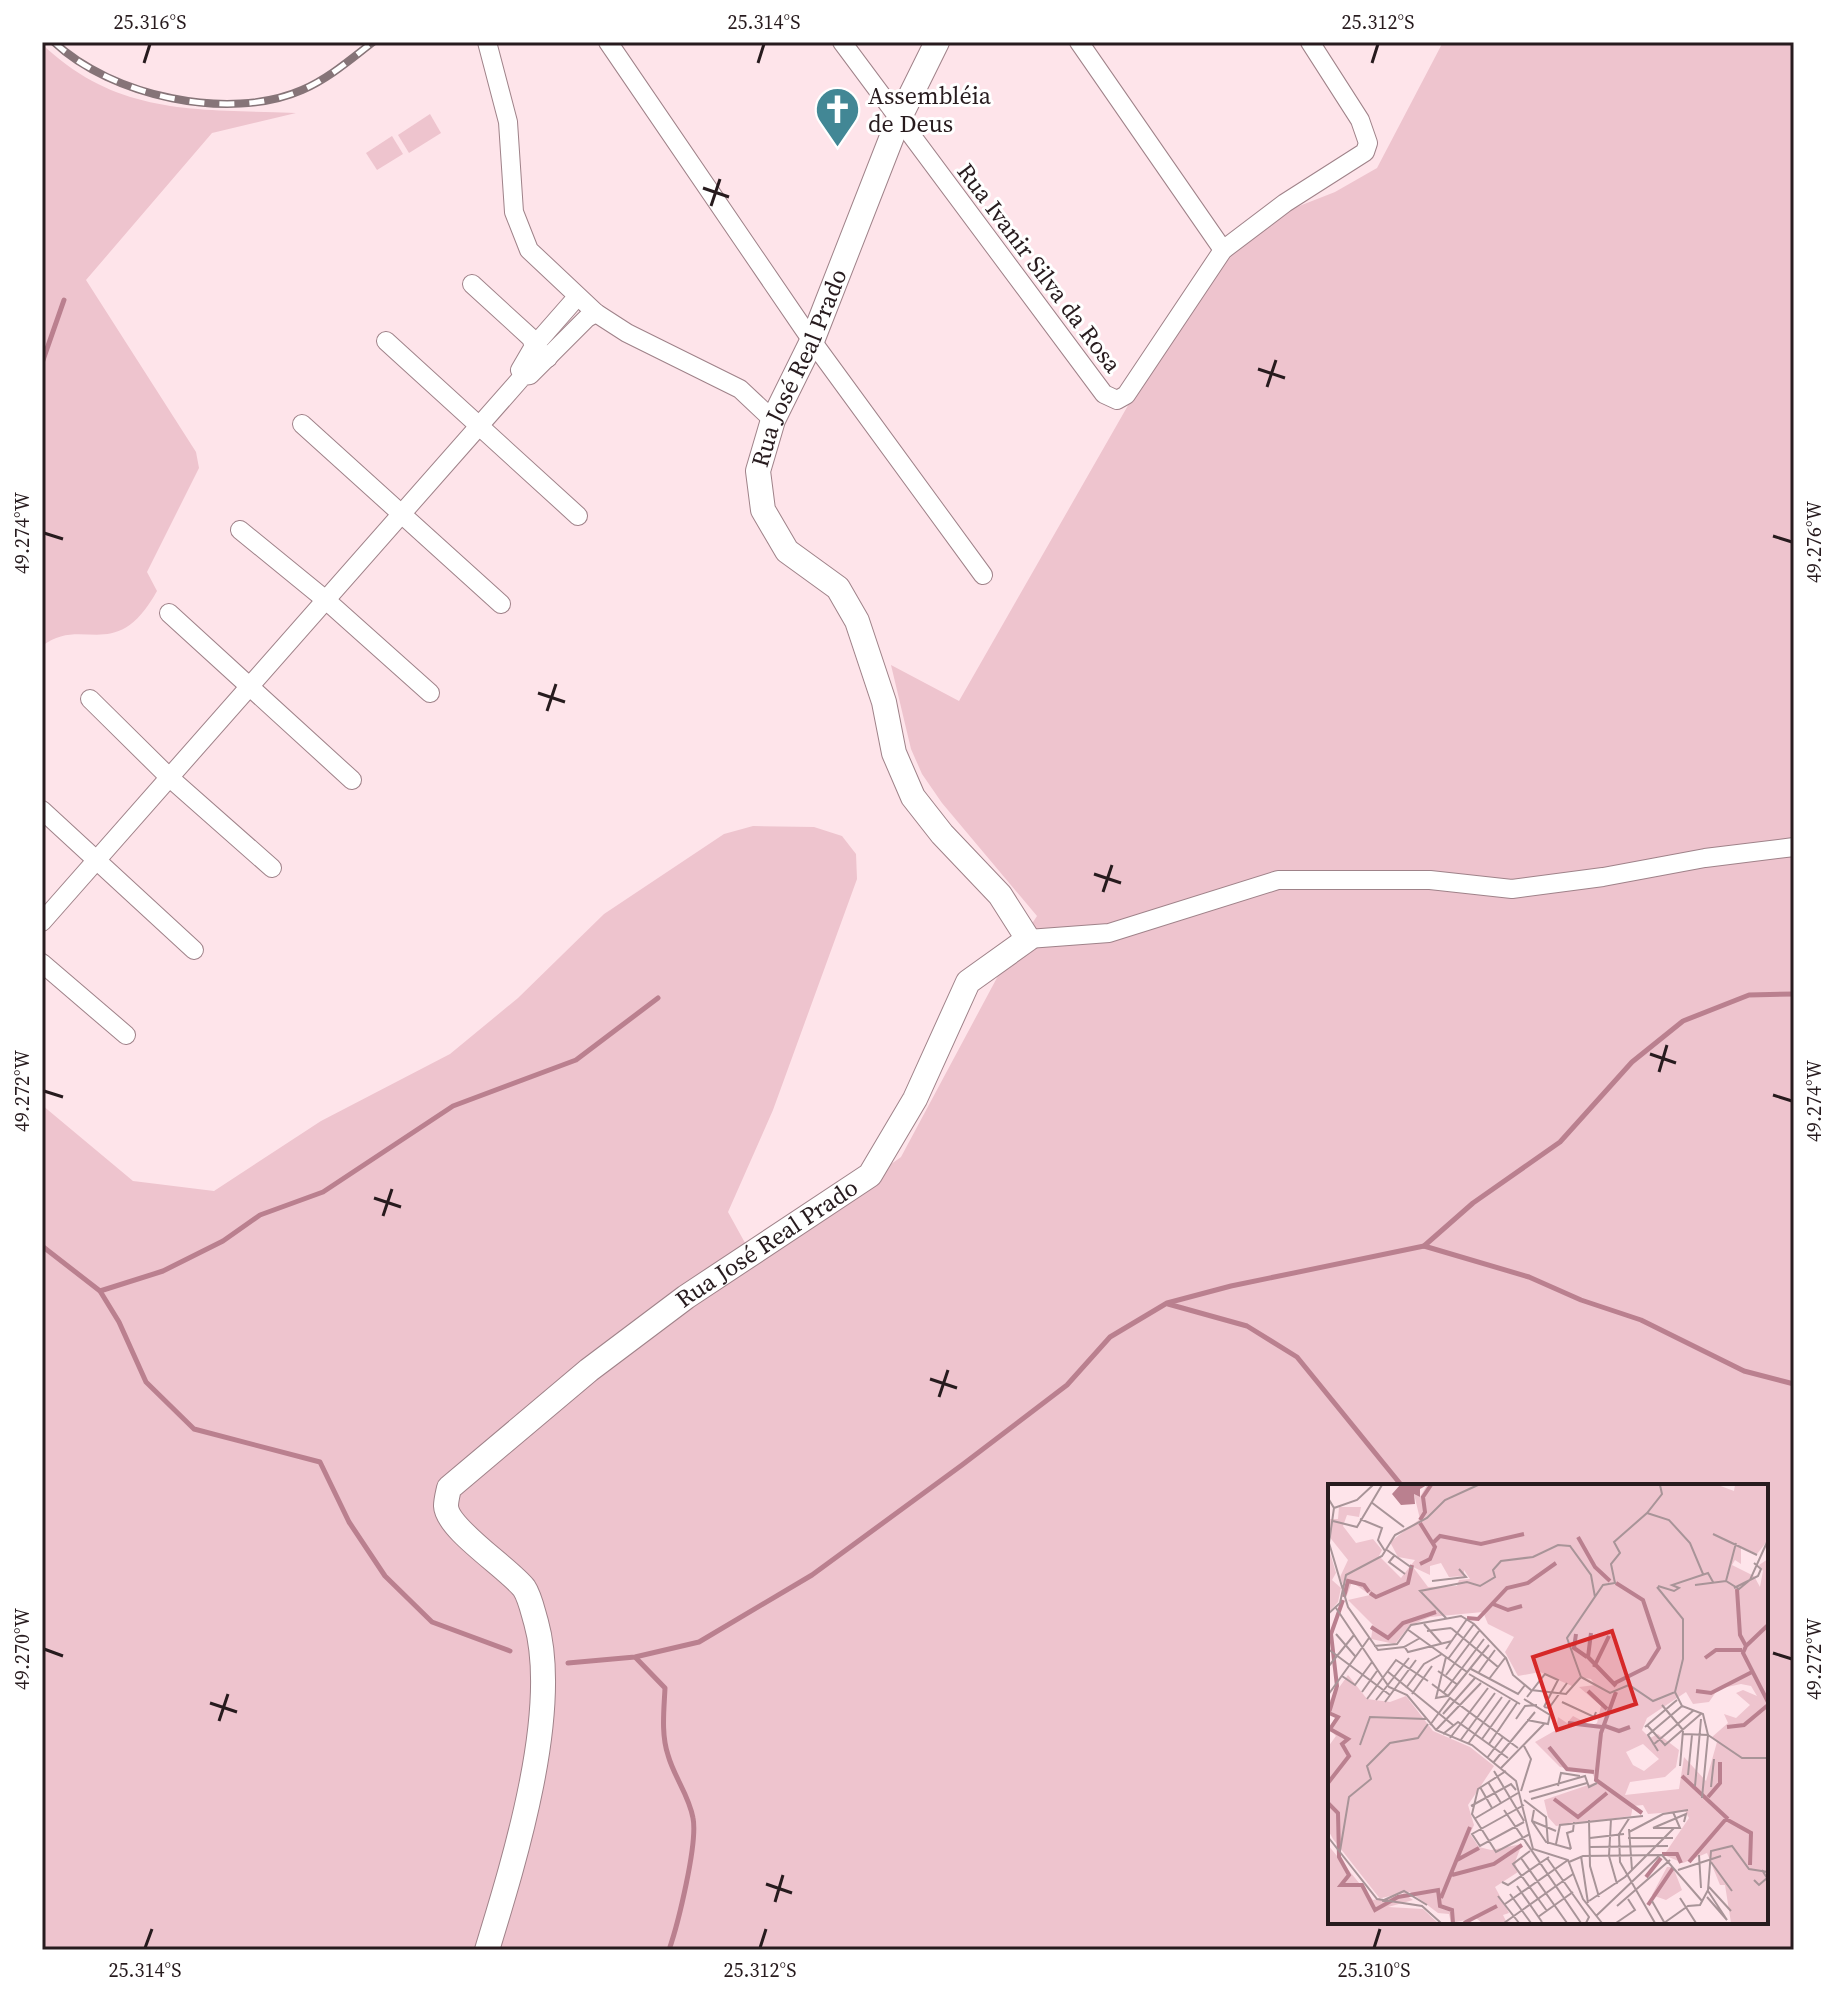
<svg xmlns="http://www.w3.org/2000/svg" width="1836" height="1992" font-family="'Source Serif 4',serif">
<rect width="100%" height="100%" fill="#fee4ea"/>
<g fill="#eec4ce" fill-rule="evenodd">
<path d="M1443,42H1794V1950H42V1105L133,1181L214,1191L321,1121L450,1054L518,998L604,914L724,834L753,826L814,827L842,836L856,854L857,879L773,1110L728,1212L755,1261L901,1157L999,974L1037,916L942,803L922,774L911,749L891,665L959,701L1190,297L1219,252L1289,210L1335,192L1377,168ZM1330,1486H1766V1922H1330Z"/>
<path d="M42,44C118,117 199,109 296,113L212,133L86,280L196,452L199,468L147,572L157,591C115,666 83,614 42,646Z"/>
<path d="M430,114L441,133L409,153L398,135Z"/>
<path d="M392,136L403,154L377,170L366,153Z"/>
</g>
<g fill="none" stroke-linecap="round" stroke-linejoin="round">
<g stroke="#ba808f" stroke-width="5">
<path d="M42,363L64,300"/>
<path d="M42,1246L100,1291L119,1322L146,1382L194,1429L320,1462L349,1522L385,1576L432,1622L510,1651"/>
<path d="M1424,1246L1473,1203L1560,1142L1632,1062L1683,1021L1749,995L1794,994"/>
<path d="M100,1291L163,1271L223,1241L260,1215L323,1192L453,1106L576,1060L658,998"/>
<path d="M1168,1304L1247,1326L1297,1357L1402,1486"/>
<path d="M636,1658L665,1688C664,1710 661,1734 668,1755C674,1777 689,1795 693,1818C698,1843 678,1924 669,1950"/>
<path d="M568,1663L635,1657L699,1642L812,1575L962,1465L1067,1385L1110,1337L1167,1303L1231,1286L1424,1246L1529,1277L1581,1300L1641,1320L1744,1371L1794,1384"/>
</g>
<defs>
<g id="street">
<path d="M487,42L508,122L514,212L529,250L596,313L627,333L740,389L773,420"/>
<path d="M608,42L812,341L983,575"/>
<path d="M842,42L1104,394L1117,400L1126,395L1223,250L1285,203L1365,152L1368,143L1360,120L1310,42"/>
<path d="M1079,42L1223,250"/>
<path d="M472,284L531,338L534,346L548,358"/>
<path d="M386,341L578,516"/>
<path d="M523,376L520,370L534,346L577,297"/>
<path d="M302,424L501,604"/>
<path d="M240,530L327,601L430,693"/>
<path d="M169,613L352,780"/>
<path d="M90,699L170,778L272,868"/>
<path d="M42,810L194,950"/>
<path d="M42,922L523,376L530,375L587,318L596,313"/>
<path d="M1028,939L1109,933L1278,880H1430L1512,889L1603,877L1705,858L1794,847"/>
<path d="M42,963L126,1035"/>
</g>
<g id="secondary">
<path id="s1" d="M487,1950C514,1862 561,1711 536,1622C533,1612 530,1597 524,1588C507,1567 447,1529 446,1506C446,1500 448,1493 449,1488L589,1370L686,1297L870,1175L915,1099L968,982L1028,939L1000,895L942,834L913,797L894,753L884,702L857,621L838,588L787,551L763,510L758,471L773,420L812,341L898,121L937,42"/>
</g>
</defs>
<use href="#street" stroke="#9f8289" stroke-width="20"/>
<use href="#secondary" stroke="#9f8289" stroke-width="26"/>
<use href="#street" stroke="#fff" stroke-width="18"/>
<use href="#secondary" stroke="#fff" stroke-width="24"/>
<defs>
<path id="rail" d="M54,42C111,96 229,122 302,90C328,79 351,59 373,42"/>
</defs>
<use href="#rail" stroke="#867478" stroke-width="8"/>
<use href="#rail" stroke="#fff" stroke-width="5" stroke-dasharray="15" stroke-linecap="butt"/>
</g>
<path fill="none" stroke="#271b1e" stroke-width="3" d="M144,63L150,44M758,63L764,44M1372,63L1378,44M703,188L729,197M711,206L720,179M1258,369L1285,378M1267,387L1276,360M44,533L63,539M1773,536L1792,542M538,693L565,702M547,711L556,684M1094,874L1121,883M1103,892L1112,865M1650,1054L1676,1063M1659,1072L1667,1045M44,1091L63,1097M1773,1095L1792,1101M374,1198L401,1207M383,1216L392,1189M930,1379L957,1388M939,1397L948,1370M44,1649L63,1656M1773,1653L1792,1659M210,1703L237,1712M219,1721L228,1694M766,1884L792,1893M775,1902L783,1875M145,1948L152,1929M760,1948L766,1929M1374,1948L1380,1929"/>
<defs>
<symbol id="church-pin" viewBox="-11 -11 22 30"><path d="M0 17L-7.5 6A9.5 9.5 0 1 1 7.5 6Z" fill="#428795" stroke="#fff"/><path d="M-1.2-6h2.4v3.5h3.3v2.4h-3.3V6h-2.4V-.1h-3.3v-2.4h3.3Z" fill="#fff"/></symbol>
</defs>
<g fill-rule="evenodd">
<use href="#church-pin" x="812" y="84" width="51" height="69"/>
</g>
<g text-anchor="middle" stroke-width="6" stroke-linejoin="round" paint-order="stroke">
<g font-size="24" fill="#271b1e" stroke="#fff" text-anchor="start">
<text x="868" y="104">Assembléia<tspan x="868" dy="28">de Deus</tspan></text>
</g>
<g font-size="24" fill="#271b1e" stroke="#fff">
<text transform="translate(1039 268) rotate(53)" y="8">Rua Ivanir Silva da Rosa</text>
<text dy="8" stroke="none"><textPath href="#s1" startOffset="1988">Rua José Real Prado</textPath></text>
<text dy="8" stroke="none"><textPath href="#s1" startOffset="906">Rua José Real Prado</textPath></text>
</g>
</g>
<g transform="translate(1328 1484)">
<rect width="440" height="440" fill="#fee4ea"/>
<path d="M99,1H390L406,7L407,1H440V56L429,70L413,63V80L407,76L404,81L426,92L432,103L435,87L431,81L440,75V439H403L397,401H392L379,369L355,379L336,371L361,334L357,327L320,330L315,321L305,322L303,332L228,342L220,333L216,316L269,298L264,289L232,283L207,258L228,246L230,233L239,239L245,232L264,242L269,239L273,222L251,203L267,201L263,195L252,193L244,202L212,188L190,192L177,168L186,153L160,140L155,128L102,133L81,142L67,160L43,155L45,141L20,116L42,111L24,98L19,111L12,93L20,76L0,51V35H10L11,23H33L31,33L19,31L15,42L28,59L45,55L54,66L51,72L73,94L87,76L70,73L62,58L92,35L86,10L92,13ZM113,79L121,93L136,92V86L142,95L131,96L129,102L100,103L85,83L102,91V82ZM413,200L423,202L429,212L415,206L408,209L422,221L408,234L396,230L400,239L384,253L389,258L378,297L356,273L351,305L297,311L302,298L337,293L348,283L351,266L330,250L322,254L314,246L319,234L358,208L365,220L381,218L390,205ZM315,260L331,275L316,287L305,281L298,268ZM0,62L8,89L4,96L13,104L10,118L0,129ZM20,191L39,215L62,218L78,212L105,247L142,263L166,282L140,321L146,341L142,350L151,363L163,366L194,360L187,378L190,388L167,403L181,429L175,431L178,437L188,439H154L148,434L123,439L121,430L110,429L82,408L53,416L5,355L0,346V263L8,252L1,245L7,234L0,219ZM0,361L45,416L75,409L85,416L60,423L95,425L110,439H0ZM339,383H345L354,406L338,416L324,411Z" fill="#eec4ce" fill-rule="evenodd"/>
<path d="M72,1H99L92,5V13L86,10L87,20L73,21L64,10Z" fill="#ba808f"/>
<path fill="none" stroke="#ba808f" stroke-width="4" d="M92,36L97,28L95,13L103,1M92,39L107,63L102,75L92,80M250,53L267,83L282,97M105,59L112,52L153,60L196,50M409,105L412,151L418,162L415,169L440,218M42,109L48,113L80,99L84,81M16,113L20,97L36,101L41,108M165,120L180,126L194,122M139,134L150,135L179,104L200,99L228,79M43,143L60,154L75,139L108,128M263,149L260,173L288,202M248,150L246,164L259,173M418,162L440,141M377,174L388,166H414M266,183L281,152M287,199L319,183L331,164L315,116L288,99M260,207L279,225M368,207L383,209L424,188M288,208L273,249L268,296L314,329M240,239L274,243M277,242L291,247L302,243M399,243L416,241L440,221M221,263L239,285L266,288M354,292L400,335M0,299L21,272L14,260L20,255L2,245L10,233L1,229L9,202L3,150L15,116M380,313L392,299V278M226,315L250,333L279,309M0,319L10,329L11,373L21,391L13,401H34L47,426L70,413L110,406L112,422L124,426L125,439M334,370H349L353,379M129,376L151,364M361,378L398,335L423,349L422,381M124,391L166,380L194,361M318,393L333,374M113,414L142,343M320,421L345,384M136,439L169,422"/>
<path fill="none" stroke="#a89498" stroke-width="2" d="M0,14L6,24L1,59L20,123L50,166L76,163L92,154M43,18L76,43M6,24L29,16L45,1M319,29L341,36L362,59L375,90M32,35L54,44L50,56L57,67M5,37L29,43L54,1M385,50L429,71M59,66L84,84M66,72L61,78L77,90M104,97L138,93L131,85M398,97L408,59M367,101L398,97L411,105L422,96L440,56M330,102L346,107L351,104L344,101L380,89L385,98M329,103L355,135V175L347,208M406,104L430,92L433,85L426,79M8,124L61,203L79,211L108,246L144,261L188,297L205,365L240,376L255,415L274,439M0,130L12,119L18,91L54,72L67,51L99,34L117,16L150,1M118,134L92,107L139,98L152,102L167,93L165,86L173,77L205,73L230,61L242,62L263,91L267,113M96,140L113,159M123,144L170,183M79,145L139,188M99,147L123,144M8,150L27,172M46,162L69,160L83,141L133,132L146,140L178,174L185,191L203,206L238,210L253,193M76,162L80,168L124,157M0,165L62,211M118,165L139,135M118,173L108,214L119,212M120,175L146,140M0,183L26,151M143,185L190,210L197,201M59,187L125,241M110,187L130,201M151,188L167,166M141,190L192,220M118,191L151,147M14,192L27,201L44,178M253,193L239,154L275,101L287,99L283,80L292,69L286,58L319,29L334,10L332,1M253,193L282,209L301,201L325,217L347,208L354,222L375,230L380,251L414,274H440M161,195L177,174M104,200L120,212L161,161M78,204L96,180L114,170M34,208L49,187M116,208L156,155M84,210L104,182M0,211L41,154M199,213L217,190L230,196L216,223M39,215L68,176L100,197M196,215L222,231L220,240L199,236M48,216L81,174M57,218L88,176M234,218L266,233L268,228M334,221L355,246M216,223L221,224L239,199M115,230L147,194M188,235L197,222L209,221M102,241L122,214L190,264M319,241L337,261L374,229M317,243L349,216M108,246L153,199M115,250L130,238L180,274M355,250L380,251L374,314M122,254L160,204M154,255L182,216M132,257L167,209M140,260L174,213M161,260L189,219M32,261L42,233L98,235M325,261L366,226M330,267L320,251L354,222M159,274L175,253M165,279L207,228M352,282L355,247M173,284L216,240M166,287L196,337M178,287L150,305L144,330L168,368L202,350M360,291L364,251M160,298L173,319M230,302L233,289L252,292M367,302L373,235M152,303L164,324M383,303L386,275M193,307L203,275L196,262M201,308L257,292L261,303L269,299M203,315L259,299M196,316L218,333L220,360M143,322L183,300L188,306M176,326L253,439M206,326L204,337L218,358L243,365M302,333L291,350L292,378L327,439M146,335L190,309M283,335L281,372L289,400M261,336L262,382L271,413M204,337L228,347M196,338L152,362L144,350L196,321M325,344H352L345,328M325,344L358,330L356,338M301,345L304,386M301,348L335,330L360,326M0,353L49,415L94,422L113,439M262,354L296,350M300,354H345M228,360L232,341L315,332M262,363L340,362M243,365L239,349L245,347L246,338M12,367L21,313L43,295L39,282L62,259L90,254L100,240M202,367L185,380L219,427M371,371L373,404M253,372L260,419M193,374L239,439M219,374L261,433L258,439M241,378L255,372L334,371L374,417M383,378L404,407M350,386L393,372M426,396L431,401L439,394L434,386M174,398L180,401L221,373M189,402L214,438M381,403L403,427M182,410L203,439M170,412L191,439M379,413L399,436L380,407M352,414L368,439M54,417L76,407L99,421M261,417L297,393L346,344M324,417L336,438M177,420L240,376M289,422L342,376M268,432L331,372M210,433L245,408M176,439L245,390M288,439L307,426L300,415M336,439L360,422L372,421L380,406L383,367L404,362L421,385L440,388"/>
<path fill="#d62828" fill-opacity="0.15" stroke="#d62828" stroke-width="4" d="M284,147L308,220L229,246L205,173Z"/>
<rect width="440" height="440" fill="none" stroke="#271b1e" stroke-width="4"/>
</g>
<rect width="1836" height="1992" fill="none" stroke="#ffffff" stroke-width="88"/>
<rect x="44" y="44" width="1748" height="1904" fill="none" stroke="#271b1e" stroke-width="3"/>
<g font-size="20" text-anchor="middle" fill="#271b1e">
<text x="150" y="29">25.316°S</text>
<text x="764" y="29">25.314°S</text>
<text x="1378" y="29">25.312°S</text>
<text transform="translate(22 533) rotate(-90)" y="7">49.274°W</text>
<text transform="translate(1814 542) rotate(-90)" y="7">49.276°W</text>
<text transform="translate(22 1091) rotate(-90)" y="7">49.272°W</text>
<text transform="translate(1814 1101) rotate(-90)" y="7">49.274°W</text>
<text transform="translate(22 1649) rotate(-90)" y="7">49.270°W</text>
<text transform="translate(1814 1659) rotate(-90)" y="7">49.272°W</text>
<text x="145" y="1977">25.314°S</text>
<text x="760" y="1977">25.312°S</text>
<text x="1374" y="1977">25.310°S</text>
</g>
</svg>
